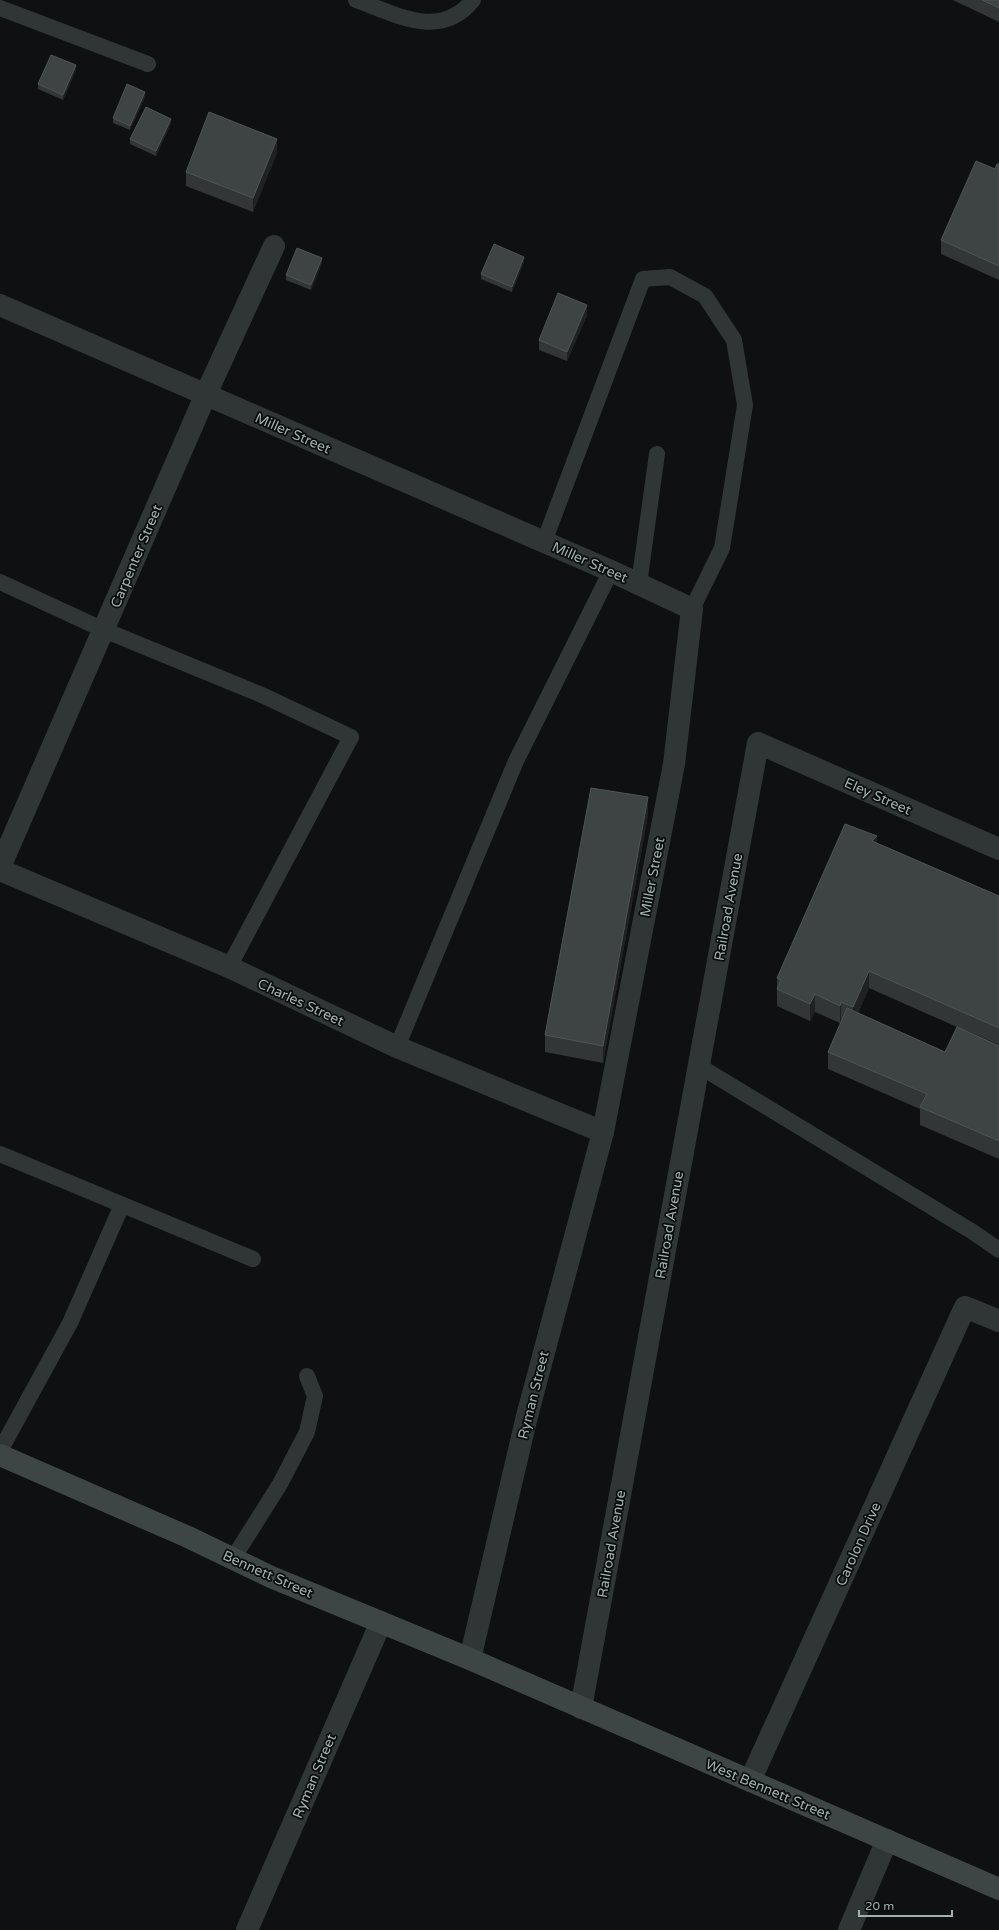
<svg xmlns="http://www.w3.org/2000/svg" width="999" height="1930" font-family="'Varela Round',sans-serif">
<rect width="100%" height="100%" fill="#0f1011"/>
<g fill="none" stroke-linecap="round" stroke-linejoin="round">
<g stroke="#303636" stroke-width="16">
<path d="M356,0C396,14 440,41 473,0"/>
<path d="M0,8L148,64"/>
<path d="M544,542L643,279L670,277L705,296L734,340L745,405L722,548L692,609"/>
<path d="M0,582L104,630L264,696L351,737L229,967"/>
<path d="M639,584L657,454"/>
<path d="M397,1047L516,761L611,571"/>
<path d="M699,1066L973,1232L999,1250"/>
<path d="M0,1154L253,1259"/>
<path d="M0,1451L70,1323L122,1205"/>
<path d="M232,1560L280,1484L307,1432L315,1396L307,1376"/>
</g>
<g stroke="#303636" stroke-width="22">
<path d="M0,305L611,571L692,609L674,764L603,1132L527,1416L470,1659"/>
<path d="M0,867L206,394L274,246"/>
<path d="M0,870L229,967L397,1047L603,1132"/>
<path d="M581,1708L758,743L999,849"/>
<path d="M750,1781L965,1307L999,1321"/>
<path d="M247,1930L381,1622"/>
<path d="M849,1930L887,1840"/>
</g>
<path stroke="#3e4645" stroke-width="22" d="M0,1455L188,1537L271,1577L470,1659L999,1889"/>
</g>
<g fill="#323636" fill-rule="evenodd">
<path d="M953,0H999V22Z"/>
<path d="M76,70L63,100L38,89V84Z"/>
<path d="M145,97L130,130L113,123V118Z"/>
<path d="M171,123L156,156L130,144V139Z"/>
<path d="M277,153L253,212L186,186V172Z"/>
<path d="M999,164V280L941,254V240Z"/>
<path d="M524,262L512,292L481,279V274Z"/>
<path d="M322,263L311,290L286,280V275Z"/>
<path d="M587,315L567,361L539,350V340Z"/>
<path d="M648,815L603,1063L545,1052V1035Z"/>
<path d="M877,843L999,896V1045L965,1030L999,1046V1159L920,1125V1109L828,1069V1052L842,1020H841L840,1023L815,1012L810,1021L777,1006V978ZM869,988L957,1027L945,1052L858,1013Z"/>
</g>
<g fill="#1f2122">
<path d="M76,65V70L63,100V95Z"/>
<path d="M145,92V97L130,130V126Z"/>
<path d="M171,119V123L156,156V151Z"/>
<path d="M277,139V153L253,212V198Z"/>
<path d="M524,257V262L512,292V287Z"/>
<path d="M322,258V263L311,290V285Z"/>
<path d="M587,305V315L567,361V352Z"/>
<path d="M648,797V815L603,1063V1046Z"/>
<path d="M877,836V854L872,841Z"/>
<path d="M869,971V988L853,1024V1007Z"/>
<path d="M815,994V1012L810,1021V1004Z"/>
<path d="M841,1002V1020L840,1023V1006Z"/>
</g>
<g fill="#3e4443" stroke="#4d5554">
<path d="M982,0H999V8Z"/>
<path d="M51,55L76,65L63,95L38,84Z"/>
<path d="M127,84L145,92L130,126L113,118Z"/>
<path d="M146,107L171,119L156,151L130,139Z"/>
<path d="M209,112L277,139L253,198L186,172Z"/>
<path d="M976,161L995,169L997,164H999V266L941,240Z"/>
<path d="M494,244L524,257L512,287L481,274Z"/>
<path d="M297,248L322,258L311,285L286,275Z"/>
<path d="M558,293L587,305L567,352L539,340Z"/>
<path d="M591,788L648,797L603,1046L545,1035Z"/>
<path d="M845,824L877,836L872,841L999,896V1028L869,971L853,1007L841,1002L840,1006L815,994L810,1004L777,989L781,980L777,978Z"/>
<path d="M847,1008L945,1052L957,1027L999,1046V1141L920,1107L927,1094L828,1052Z"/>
</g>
<g text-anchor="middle" stroke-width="3.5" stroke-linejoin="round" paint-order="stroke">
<g font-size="14" fill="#a0b2af" stroke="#0a0b0c">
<text transform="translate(293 433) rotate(24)" y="5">Miller Street</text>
<text transform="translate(136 556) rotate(-67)" y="5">Carpenter Street</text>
<text transform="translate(590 562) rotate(24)" y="5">Miller Street</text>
<text transform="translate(878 796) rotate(24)" y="5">Eley Street</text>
<text transform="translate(652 877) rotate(-79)" y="5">Miller Street</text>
<text transform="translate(728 907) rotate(-80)" y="5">Railroad Avenue</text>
<text transform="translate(301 1002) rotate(25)" y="5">Charles Street</text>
<text transform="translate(669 1225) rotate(-80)" y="5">Railroad Avenue</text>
<text transform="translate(533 1395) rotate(-76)" y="5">Ryman Street</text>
<text transform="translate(611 1544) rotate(-80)" y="5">Railroad Avenue</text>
<text transform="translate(858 1544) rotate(-66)" y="5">Carolon Drive</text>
<text transform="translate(268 1574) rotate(24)" y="5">Bennett Street</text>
<text transform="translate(314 1776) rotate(-67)" y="5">Ryman Street</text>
<text transform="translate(768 1789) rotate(23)" y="5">West Bennett Street</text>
</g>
</g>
<path d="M859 1910v6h93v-6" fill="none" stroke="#a0b2af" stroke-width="2"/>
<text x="865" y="1910" font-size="12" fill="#a0b2af" stroke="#0a0b0c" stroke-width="3" paint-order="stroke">20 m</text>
</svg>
